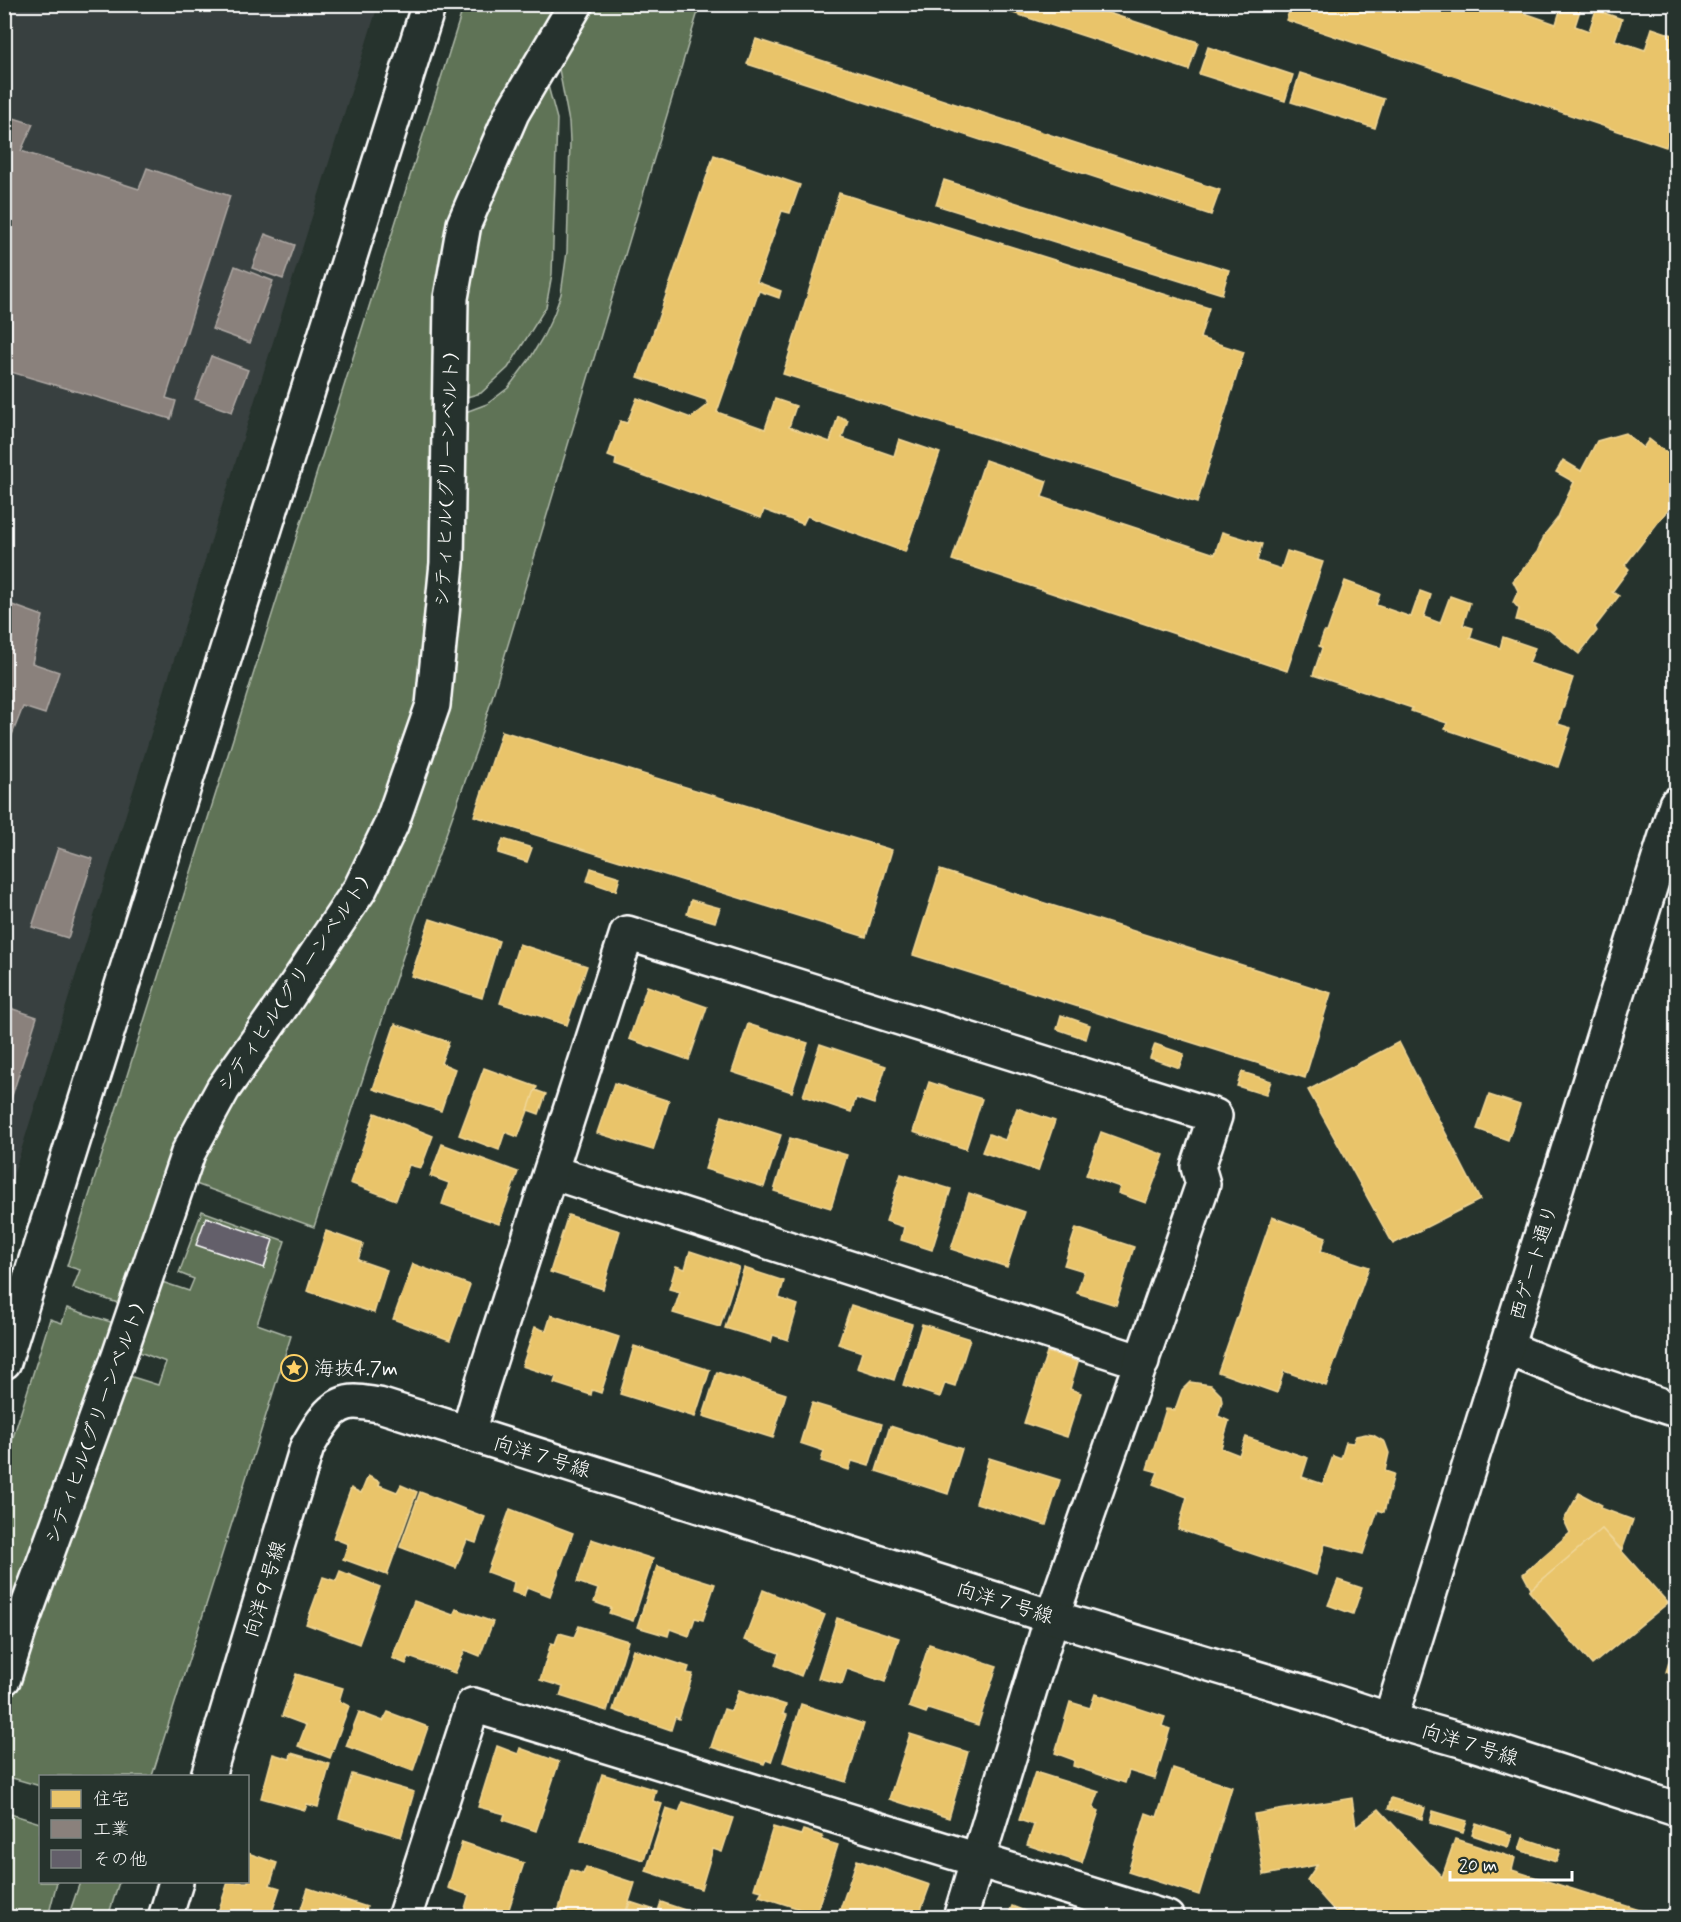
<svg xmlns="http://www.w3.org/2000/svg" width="1681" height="1922" font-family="Mynerve,'Klee One',sans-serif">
<rect width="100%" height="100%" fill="#26332d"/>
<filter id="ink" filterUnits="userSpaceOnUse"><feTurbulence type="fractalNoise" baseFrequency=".0167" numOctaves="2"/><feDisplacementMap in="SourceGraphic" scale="12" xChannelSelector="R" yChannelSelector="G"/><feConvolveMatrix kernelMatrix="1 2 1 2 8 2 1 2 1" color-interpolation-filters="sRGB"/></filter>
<g filter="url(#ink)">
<path fill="#38403f" d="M5,5H378L5,1202Z"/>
<g fill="#5f7356" stroke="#afb9aa" stroke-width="1.5">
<path d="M464,5H560L472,163L454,210L436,434L428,629L415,708L390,788L346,882L121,1304L73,1288L80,1270L67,1266Z"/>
<path d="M591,5H700L477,748L413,926L314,1227L193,1183L229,1101L411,811L460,414L487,404L508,388L531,357L544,335L554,314L561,294L567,252L570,141L569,122L558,64Z"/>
<path d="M547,82L557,119L552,274L546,307L508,368L481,393L460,399L463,326L473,252L489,191Z"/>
<path d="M202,1211L285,1241L257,1324L291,1336L152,1776H40V1786L5,1776L4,1715L14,1684L126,1375L158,1385L166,1362L134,1350L180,1226L162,1282L189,1291L194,1279L179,1273Z"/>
<path d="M67,1308L114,1323L69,1454L28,1555L5,1627V1463L50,1319L62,1323Z"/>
<path d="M4,1812L40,1823V1882H57L48,1917H5Z"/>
<path d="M80,1882H119L108,1917H68Z"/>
</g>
<g fill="#e9c46a" stroke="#f0d697" stroke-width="1.5">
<path d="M985,4H1081L1198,42L1189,70Z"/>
<path d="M1292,4H1499L1556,24L1562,4H1582L1575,26L1589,31L1596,10L1622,19L1615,40L1645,50L1652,28L1676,36V114L1666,147L1286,20Z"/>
<path d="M756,39L1220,190L1211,215L747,64Z"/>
<path d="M1208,47L1293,75L1285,101L1199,74Z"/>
<path d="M1300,73L1384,99L1375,128L1291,102Z"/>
<path d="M714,155L800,185L790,213L782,211L757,282L781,291L779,298L759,291L717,412L765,429L775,399L796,406L789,427L830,442L838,416L848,420L842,438L894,456L899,439L940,453L905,552L807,516L803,524L764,510L761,518L615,465L616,459L608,456L620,421L627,423L637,398L691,418L708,405L706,400L638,377Z"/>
<path d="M944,180L1229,270L1222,294L936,205Z"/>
<path d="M839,193L1209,308L1200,338L1244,352L1197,503L783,374Z"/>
<path d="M1625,433L1643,448L1649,439L1676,460V499L1625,565L1629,569L1612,592L1619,596L1595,627L1597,631L1579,654L1549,630L1516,620L1519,609L1513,602L1518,591L1513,581L1537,552L1545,534L1557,519L1574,482L1556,472L1563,460L1581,471L1597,441Z"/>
<path d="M985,460L1047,481L1042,497L1215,554L1222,532L1262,544L1257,561L1281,569L1287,551L1323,562L1287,671L952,560Z"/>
<path d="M1345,581L1380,594L1376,605L1411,617L1420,591L1431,595L1424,617L1440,623L1450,596L1470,603L1463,625L1473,628L1470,638L1500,648L1503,637L1535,648L1529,663L1573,678L1558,724L1571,728L1558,767L1445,729L1447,723L1411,711L1412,708L1313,675L1322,648L1319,646L1324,632H1327Z"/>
<path d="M502,731L892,850L866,937L474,816Z"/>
<path d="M503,839L532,848L527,862L498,853Z"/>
<path d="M591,868L620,877L616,891L587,881Z"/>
<path d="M940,870L1331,993L1305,1078L913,955Z"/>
<path d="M691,900L720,908L715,922L687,914Z"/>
<path d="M430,919L499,941L482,998L411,976Z"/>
<path d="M519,944L587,966L567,1025L500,1003Z"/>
<path d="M647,986L707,1007L689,1060L629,1039Z"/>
<path d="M1061,1015L1090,1025L1086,1039L1057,1029Z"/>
<path d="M395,1024L449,1042L441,1063L455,1069L441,1111L373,1089Z"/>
<path d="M748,1024L808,1043L792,1092L732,1072Z"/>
<path d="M1399,1042L1480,1200L1393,1244L1308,1090Z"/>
<path d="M820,1044L886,1066L874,1104L856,1098L851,1112L803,1096Z"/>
<path d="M1155,1044L1184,1054L1179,1068L1150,1058Z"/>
<path d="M484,1068L537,1087L518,1137L505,1132L499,1150L459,1135Z"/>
<path d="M1242,1072L1271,1081L1266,1095L1237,1086Z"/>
<path d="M929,1082L982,1099L966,1149L913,1132Z"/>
<path d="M614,1083L669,1101L653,1150L597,1133Z"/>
<path d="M535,1090L546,1094L539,1114L528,1110Z"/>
<path d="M1489,1095L1520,1105L1508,1140L1477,1129Z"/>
<path d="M1017,1108L1055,1121L1038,1171L982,1152L989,1134L1005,1140Z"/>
<path d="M375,1113L433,1136L421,1168L409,1165L396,1200L350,1183Z"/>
<path d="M722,1116L781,1135L764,1187L705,1169Z"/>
<path d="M1101,1132L1164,1155L1146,1203L1118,1193L1120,1187L1086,1175Z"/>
<path d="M790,1138L847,1155L831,1208L774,1191Z"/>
<path d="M442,1144L518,1172L499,1224L442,1204L449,1183L430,1176Z"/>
<path d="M901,1174L951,1189L932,1250L901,1240L904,1227L886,1221Z"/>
<path d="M969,1193L1025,1212L1007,1267L951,1249Z"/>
<path d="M568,1215L620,1231L603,1289L550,1272Z"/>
<path d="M1272,1217L1326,1237L1321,1251L1369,1267L1326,1386L1284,1371L1277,1393L1218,1372Z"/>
<path d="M1076,1228L1134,1247L1116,1305L1077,1293L1084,1271L1064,1265Z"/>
<path d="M326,1231L363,1244L358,1260L387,1270L374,1313L307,1291Z"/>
<path d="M690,1251L739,1267L720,1327L673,1313L680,1292L669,1289L676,1266L685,1269Z"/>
<path d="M413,1264L470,1285L450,1340L393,1319Z"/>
<path d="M744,1268L784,1281L779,1298L798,1305L788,1340L773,1335L771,1342L725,1328Z"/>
<path d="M851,1305L912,1324L894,1380L857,1368L862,1352L838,1344Z"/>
<path d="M551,1315L619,1337L601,1393L592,1390L591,1395L554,1383L556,1377L522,1366L535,1327L546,1331Z"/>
<path d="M922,1324L970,1339L955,1386L945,1383L940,1397L903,1385Z"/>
<path d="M634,1346L710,1370L695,1417L620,1394Z"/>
<path d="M1047,1352L1078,1362L1070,1389L1081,1393L1067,1437L1024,1423Z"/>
<path d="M717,1372L786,1394L773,1438L703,1416Z"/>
<path d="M1190,1382L1211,1385L1221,1395L1222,1402L1218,1416L1229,1421L1221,1448L1239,1455L1246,1437L1308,1458L1302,1477L1323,1484L1333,1456L1341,1459L1346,1442L1353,1443L1356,1436L1366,1434L1373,1435L1385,1442L1389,1453L1385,1471L1394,1474L1384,1512L1378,1510L1363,1554L1325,1544L1316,1575L1178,1529L1187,1497L1153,1484L1158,1472L1147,1469L1166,1409L1175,1410L1182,1390Z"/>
<path d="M812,1403L882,1424L869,1466L852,1461L849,1470L821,1461L824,1451L800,1443Z"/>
<path d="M890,1426L962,1449L948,1494L876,1471Z"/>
<path d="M989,1458L1060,1480L1046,1525L976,1503Z"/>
<path d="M368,1476L380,1482L379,1485L397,1492L401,1485L417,1492L387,1575L343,1559L348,1544L333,1538L351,1488L361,1493Z"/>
<path d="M420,1492L485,1517L476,1543L467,1540L456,1568L400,1547Z"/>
<path d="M1579,1493L1602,1505L1601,1508L1633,1520L1622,1550L1602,1529L1531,1589L1523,1574L1570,1533L1564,1520Z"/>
<path d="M510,1509L573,1533L550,1596L527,1587L524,1596L512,1592L514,1582L487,1572Z"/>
<path d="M1602,1529L1668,1603L1592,1665L1529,1591Z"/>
<path d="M591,1539L653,1559L633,1621L609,1613L611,1608L594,1602L598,1589L577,1582Z"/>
<path d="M657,1566L715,1584L703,1620L695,1618L689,1636L670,1629L668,1636L637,1627Z"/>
<path d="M340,1571L380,1587L359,1644L306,1624L323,1577L336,1581Z"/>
<path d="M1338,1580L1362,1588L1353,1614L1328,1605Z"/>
<path d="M763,1590L825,1615L801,1676L775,1665L779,1653L744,1640Z"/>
<path d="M414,1601L453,1615L456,1609L493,1622L480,1656L465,1650L455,1673L409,1657L406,1664L392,1658Z"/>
<path d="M837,1618L899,1638L885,1682L847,1669L842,1684L818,1678Z"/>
<path d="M579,1626L628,1641L607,1711L560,1696L563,1687L540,1680L551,1643L555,1644L559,1633L574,1637Z"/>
<path d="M1676,1639V1676L1666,1672Z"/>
<path d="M929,1644L997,1666L978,1725L928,1709L926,1713L909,1707Z"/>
<path d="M633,1649L689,1667L687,1673L693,1674L679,1719L675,1717L671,1730L613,1710Z"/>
<path d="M296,1674L343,1688L339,1701L349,1706L330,1758L298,1746L306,1725L282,1716Z"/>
<path d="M739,1690L786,1705L783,1714L787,1715L771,1762L766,1760L764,1764L711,1747L724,1709L731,1711Z"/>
<path d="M1095,1694L1165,1717L1162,1726L1170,1729L1155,1779L1129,1771L1125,1783L1073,1766L1074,1760L1055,1753L1070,1702L1090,1708Z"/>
<path d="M801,1704L864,1724L846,1782L783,1762Z"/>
<path d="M359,1712L383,1721L388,1712L428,1727L413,1771L346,1746Z"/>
<path d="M910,1734L968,1752L949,1818L889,1799Z"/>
<path d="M497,1746L518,1754L520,1748L559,1762L536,1831L503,1820L505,1814L478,1807Z"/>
<path d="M291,1753L330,1764L318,1807L307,1804L305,1810L261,1798L273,1754L290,1759Z"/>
<path d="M1173,1768L1232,1787L1199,1895L1128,1872L1146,1813L1157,1817Z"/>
<path d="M1035,1772L1099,1792L1093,1808L1099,1811L1082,1863L1027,1845L1034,1825L1019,1820Z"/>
<path d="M352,1774L414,1792L401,1837L339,1818Z"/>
<path d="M602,1774L656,1790L653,1801L662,1804L644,1860L581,1841Z"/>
<path d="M1352,1798L1356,1827L1379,1809L1442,1877L1455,1839L1515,1858L1512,1870L1665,1918H1341L1307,1880L1317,1865L1264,1875L1254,1814Z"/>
<path d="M1391,1798L1425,1808L1422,1819L1388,1809Z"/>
<path d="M683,1802L733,1818L722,1852L713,1849L701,1889L646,1871L666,1808L679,1812Z"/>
<path d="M1433,1811L1467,1821L1463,1833L1430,1823Z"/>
<path d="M1476,1823L1512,1835L1508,1847L1472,1835Z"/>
<path d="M773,1827L801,1835L803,1830L823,1836L822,1840L838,1845L816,1914L759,1896L762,1891L754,1889Z"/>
<path d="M1523,1838L1560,1850L1556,1862L1519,1850Z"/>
<path d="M462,1842L524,1863L506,1918L497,1915L496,1918H469L463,1915L469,1895L448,1888Z"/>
<path d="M248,1853L277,1863L270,1885L280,1888L270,1918H223L217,1915L228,1882H248Z"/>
<path d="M857,1860L930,1885L918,1918H837Z"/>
<path d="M586,1867L635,1883L624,1918H556L571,1870L583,1874Z"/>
<path d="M308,1888L367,1907L363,1918H298Z"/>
<path d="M630,1902L658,1911L661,1902L700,1915V1918H625Z"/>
<path d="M1012,1906L1042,1918H1007Z"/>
</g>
<g fill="#8a817c" stroke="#ada7a3" stroke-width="1.5">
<path d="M4,115L33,124L21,151L139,189L147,168L230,196L166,398L176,401L171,419L4,370Z"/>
<path d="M265,234L295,245L283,279L252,268Z"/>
<path d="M235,266L273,281L250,343L212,329Z"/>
<path d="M211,356L248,370L232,412L195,399Z"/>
<path d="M4,602L43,616L32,663L59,672L45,714L23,707L4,755Z"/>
<path d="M58,848L93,859L68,938L32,927Z"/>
<path d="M4,1006L37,1017L4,1121Z"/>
</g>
<path fill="#635f6a" stroke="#fff" stroke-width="1.5" d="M206,1217L273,1240L264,1268L196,1245Z"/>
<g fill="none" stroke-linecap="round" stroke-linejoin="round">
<defs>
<g id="minor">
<path d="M551,1172L1142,1362"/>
<path d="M1507,1348L1591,1382L1676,1410"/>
<path d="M4,1362L429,4"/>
<path d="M468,1433L481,1388L627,933L1215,1116L1198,1167L1203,1184L1052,1617L960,1918"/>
<path d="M4,1678L20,1628L119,1356L188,1153L223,1089L283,1004L360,889L391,825L433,705L447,563L451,298L464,224L512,113L576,4"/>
<path d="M1390,1720L1676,804"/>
<path d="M208,1776L307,1447C318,1429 330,1402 355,1402C363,1402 371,1404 379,1405L1052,1617L1317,1696L1390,1720L1461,1740L1676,1809"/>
<path d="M165,1918L176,1882"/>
<path d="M404,1918L473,1705L1167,1918"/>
</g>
</defs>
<use href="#minor" stroke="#fff" stroke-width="38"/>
<use href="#minor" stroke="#26332d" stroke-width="33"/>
</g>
</g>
<defs>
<symbol id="sight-ring" viewBox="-11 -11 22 22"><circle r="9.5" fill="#26332d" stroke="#ffd166" stroke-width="1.5"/><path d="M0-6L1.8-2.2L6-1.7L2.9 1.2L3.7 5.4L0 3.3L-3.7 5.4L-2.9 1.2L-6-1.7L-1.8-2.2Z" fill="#ffd166"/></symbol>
</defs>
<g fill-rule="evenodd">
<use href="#sight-ring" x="279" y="1353" width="30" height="30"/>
</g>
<g text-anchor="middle" stroke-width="6" stroke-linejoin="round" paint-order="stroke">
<g font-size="20" fill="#fff" stroke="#26332d">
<text transform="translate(446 480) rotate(-88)" y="7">シティヒル(グリーンベルト)</text>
<text transform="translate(293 984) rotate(-56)" y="7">シティヒル(グリーンベルト)</text>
<text transform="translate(1533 1262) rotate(-73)" y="7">西ゲート通り</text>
<text transform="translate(94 1424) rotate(-70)" y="7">シティヒル(グリーンベルト)</text>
<text transform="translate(542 1456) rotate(17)" y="7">向洋７号線</text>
<text transform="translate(264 1589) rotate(-73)" y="7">向洋９号線</text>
<text transform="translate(1005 1602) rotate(17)" y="7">向洋７号線</text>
<text transform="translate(1470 1744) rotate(17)" y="7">向洋７号線</text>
</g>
<g font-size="20" fill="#fff" stroke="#26332d" text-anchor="start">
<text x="314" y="1375">海抜4.7m</text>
</g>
</g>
<rect width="1681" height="1922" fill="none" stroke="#26332d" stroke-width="24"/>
<rect x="12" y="12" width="1657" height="1898" fill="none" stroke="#fff" stroke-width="2" filter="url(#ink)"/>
<rect x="39" y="1775" width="210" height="108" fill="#26332d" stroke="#7d8581" stroke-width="1.5"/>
<rect x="51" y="1790" width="30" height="18" fill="#e9c46a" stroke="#7d8581" stroke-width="1.5"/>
<text x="93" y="1805" font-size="18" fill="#ffffff">住宅</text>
<rect x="51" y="1820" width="30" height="18" fill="#8a817c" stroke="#7d8581" stroke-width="1.5"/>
<text x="93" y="1835" font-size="18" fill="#ffffff">工業</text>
<rect x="51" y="1850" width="30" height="18" fill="#635f6a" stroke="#7d8581" stroke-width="1.5"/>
<text x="93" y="1865" font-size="18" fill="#ffffff">その他</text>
<path d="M1450 1871v9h122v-9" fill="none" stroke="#ffffff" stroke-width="3"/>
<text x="1459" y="1871" font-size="18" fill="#ffffff" stroke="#26332d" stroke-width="4.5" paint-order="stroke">20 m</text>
</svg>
